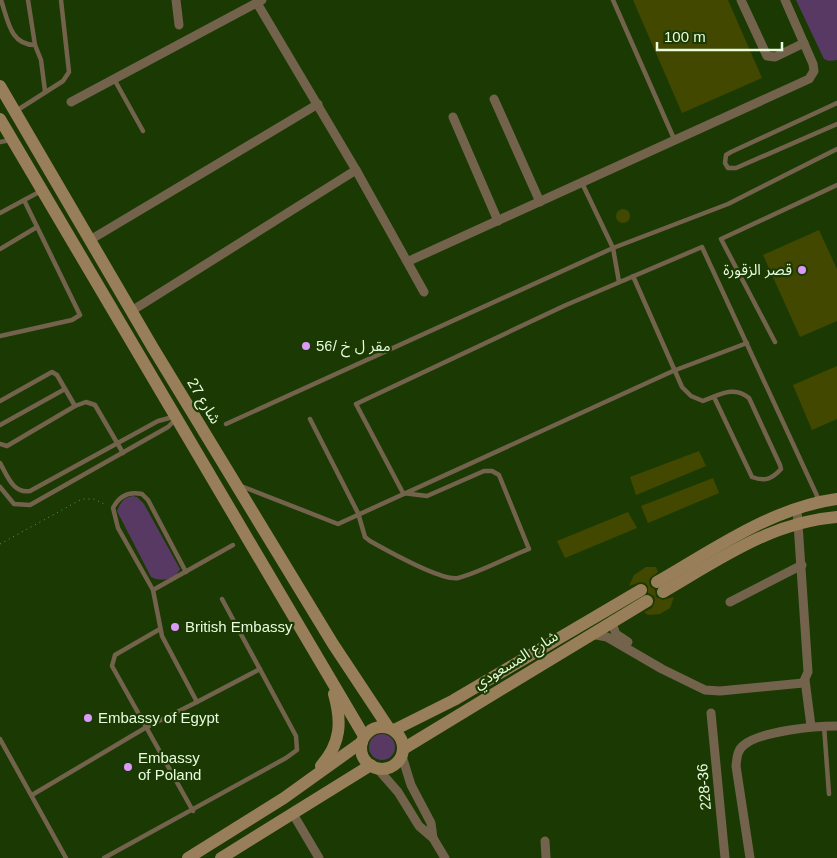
<svg xmlns="http://www.w3.org/2000/svg" width="837" height="858" font-family="Arial,'Noto Sans Arabic',sans-serif">
<rect width="100%" height="100%" fill="#1b3a03"/>
<g fill="#583964">
<path d="M796,0H837V60L829,61L824,59Z"/>
<path d="M133,496L137,497L144,504L180,569C175,580 160,582 151,577L117,511C121,502 123,498 133,496Z"/>
<circle cx="382" cy="747" r="13"/>
</g>
<g fill="#424800">
<path d="M633,0H728L762,78L682,113Z"/>
<circle cx="623" cy="216" r="7"/>
<path d="M819,230L837,269V321L800,337L763,255Z"/>
<path d="M837,366V419L812,430L793,385Z"/>
<path d="M699,451L706,466L636,495L630,477Z"/>
<path d="M713,478L719,493L648,523L641,506Z"/>
<path d="M628,512L637,528L565,558L557,541Z"/>
<path d="M646,567H656L658,572L650,578L649,582L650,586L655,590L656,597L663,600L674,597L670,608L660,614L648,615L644,612L652,608L655,601L654,596L648,593V586L645,583L640,582L629,586L634,575Z"/>
</g>
<g fill="none" stroke-linecap="round" stroke-linejoin="round">
<path stroke="#6c8659" stroke-width="1" stroke-dasharray="1 4" stroke-linecap="butt" d="M0,544L82,499H94L106,505"/>
<g stroke="#74634c" stroke-width="4.5">
<path d="M1,0C8,20 10,45 35,45L41,60L45,91"/>
<path d="M28,0L35,45"/>
<path d="M613,0L675,141"/>
<path d="M114,79L143,131"/>
<path d="M837,103L731,152L726,155L725,163L728,168H736L837,124"/>
<path d="M16,111L63,81L69,72L61,0"/>
<path d="M0,142L11,140"/>
<path d="M582,183L613,248L619,282"/>
<path d="M0,213L41,191"/>
<path d="M0,249L37,227"/>
<path d="M633,276L682,387L691,396L703,401C719,395 734,385 749,398L780,465L781,469C772,479 765,482 752,477L714,397"/>
<path d="M0,336L72,320L80,315L24,200"/>
<path d="M775,342L721,239L837,185"/>
<path d="M0,401L52,372L57,375L75,406L7,446L0,444"/>
<path d="M75,406L86,402L95,405L123,453"/>
<path d="M310,419L358,513L365,537L370,541C386,550 442,581 458,578C476,574 510,556 529,549L499,475L492,471H484L427,496L403,493L356,404L566,305L702,247L819,500"/>
<path d="M226,424L613,248L728,204L837,149"/>
<path d="M0,425L65,389"/>
<path d="M0,463C7,475 13,494 30,491L158,421L173,417"/>
<path d="M241,486L338,524L673,371L747,343"/>
<path d="M0,487L14,504L30,505L168,427L176,419"/>
<path d="M153,590L233,545"/>
<path d="M160,629L115,655L112,666L193,811"/>
<path d="M197,702L260,669"/>
<path d="M824,726L829,794"/>
<path d="M0,739L66,858"/>
<path d="M32,795L145,728L197,702L162,636L153,590L118,528L113,508C119,496 128,491 142,494L148,500L186,572"/>
<path d="M104,858L286,758L297,750L296,736L222,599"/>
</g>
<g stroke="#74634c" stroke-width="9">
<path d="M176,0L179,25"/>
<path d="M741,0L767,56L775,57L804,43"/>
<path d="M257,3L356,170L424,292"/>
<path d="M494,99L540,202"/>
<path d="M71,102L262,0"/>
<path d="M453,117L498,221"/>
<path d="M90,240L318,104"/>
<path d="M409,261L809,79L814,71L813,64L785,0"/>
<path d="M133,310L356,170"/>
<path d="M730,602L802,565"/>
<path d="M611,621L616,634L628,642"/>
<path d="M591,634L607,637L662,669L705,690L720,691L803,683L808,672L797,509"/>
<path d="M805,680L811,726"/>
<path d="M711,713L725,858"/>
<path d="M402,756L411,785L431,823L433,838"/>
<path d="M377,768L398,792L419,826L433,838L445,858"/>
<path d="M293,814L319,858"/>
<path d="M545,841L546,858"/>
<path d="M750,858L736,766C737,758 737,750 744,745C761,731 815,726 837,726"/>
</g>
<g stroke="#997f59" stroke-width="12">
<path d="M0,86L153,348L333,644L388,727"/>
<path d="M0,119L364,736"/>
<path d="M657,582C713,550 771,508 837,499"/>
<path d="M663,592C718,560 771,522 837,517"/>
<circle cx="382" cy="748" r="21"/>
<path d="M394,730L454,700L641,590"/>
<path d="M403,749L647,601"/>
<path d="M321,766C341,743 342,722 334,694"/>
<path d="M188,858L284,798L362,742"/>
<path d="M221,858L371,765"/>
</g>
</g>
<g fill="#db9af6" stroke="#1b3a03" stroke-width="2">
<circle cx="802" cy="270" r="5"/>
<circle cx="306" cy="346" r="5"/>
<circle cx="175" cy="627" r="5"/>
<circle cx="88" cy="718" r="5"/>
<circle cx="128" cy="767" r="5"/>
</g>
<g text-anchor="middle" stroke-width="4.5" stroke-linejoin="round" paint-order="stroke">
<g font-size="15" fill="#e8fcde" stroke="#1b3a03" text-anchor="start">
<text x="792" y="275" text-anchor="end">قصر الزقورة</text>
<text x="316" y="351">مقر ل خ /56</text>
<text x="185" y="632">British Embassy</text>
<text x="98" y="723">Embassy of Egypt</text>
<text x="138" y="763">Embassy<tspan x="138" dy="17">of Poland</tspan></text>
</g>
<g font-size="15" fill="#e8fcde" stroke="#1b3a03">
<text transform="translate(204 401) rotate(59)" y="5">شارع 27</text>
<text transform="translate(516 660) rotate(-32)" y="5">شارع المسعودي</text>
<text transform="translate(704 787) rotate(-95)" y="5">228-36</text>
</g>
</g>
<path d="M657 42v8h125v-8" fill="none" stroke="#e8fcde" stroke-width="2.5"/>
<text x="664" y="42" font-size="15" fill="#e8fcde" stroke="#1b3a03" stroke-width="4" paint-order="stroke">100 m</text>
</svg>
